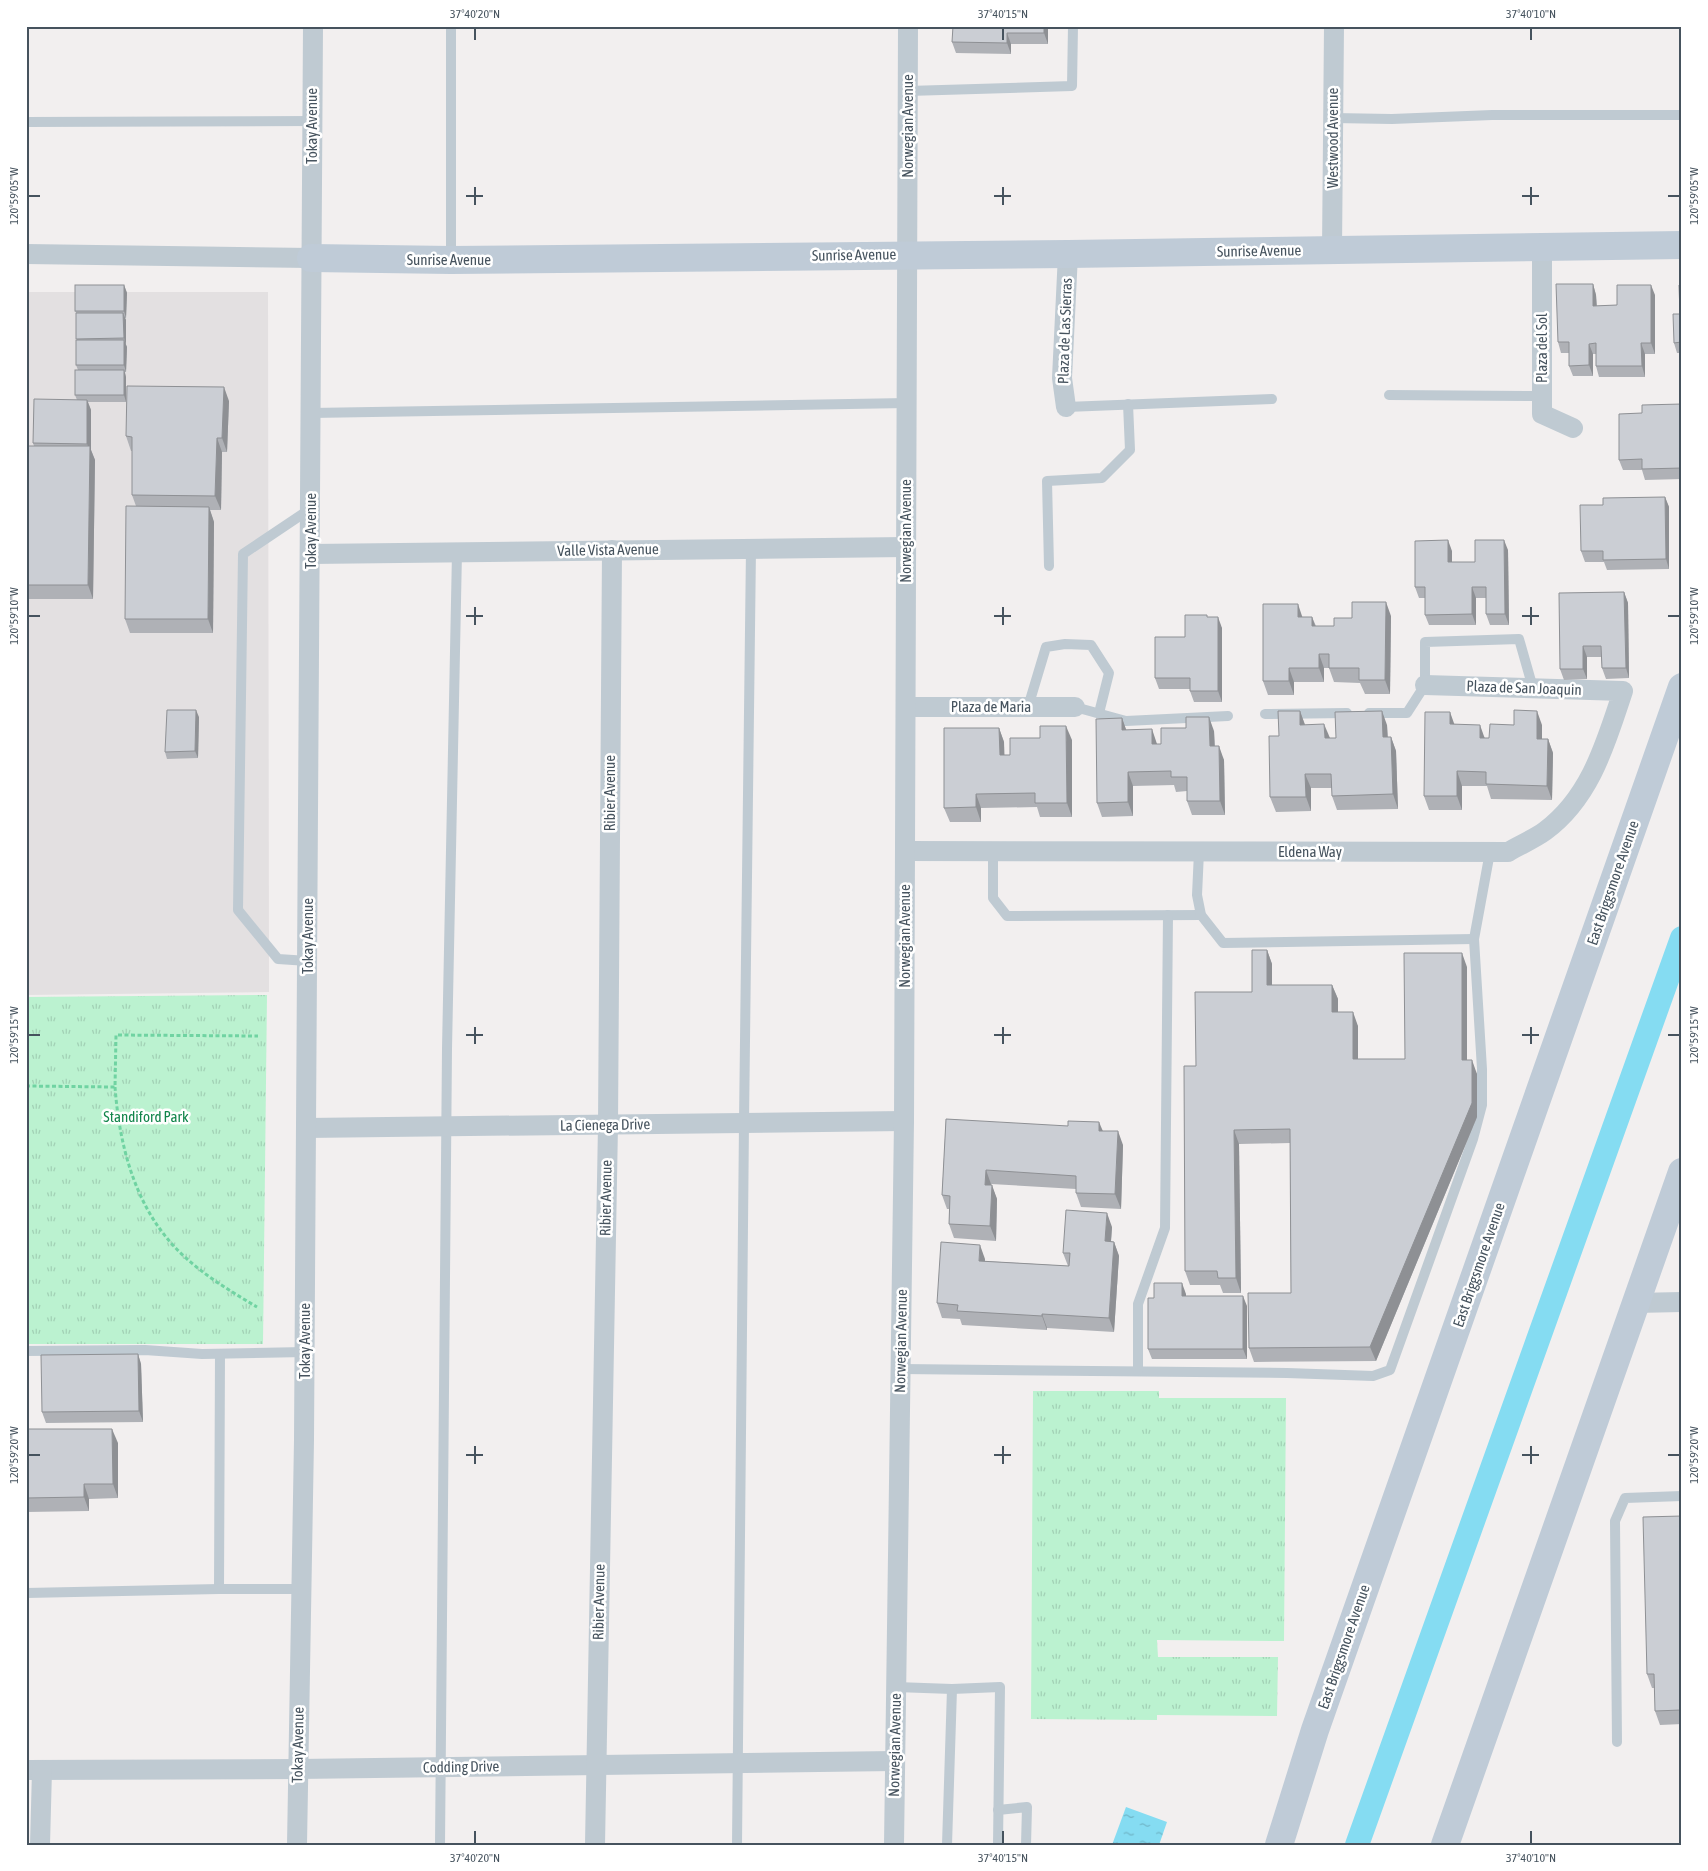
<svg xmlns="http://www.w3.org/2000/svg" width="1708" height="1871" font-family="'Asap Condensed',sans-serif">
<defs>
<pattern id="park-tufts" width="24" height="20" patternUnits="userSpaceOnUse" patternTransform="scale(1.25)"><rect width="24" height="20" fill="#bbf2d0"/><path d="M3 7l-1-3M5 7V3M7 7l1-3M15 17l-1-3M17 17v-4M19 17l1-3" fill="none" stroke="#a2d1b5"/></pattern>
<pattern id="water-ripples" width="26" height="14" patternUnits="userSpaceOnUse" patternTransform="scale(1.25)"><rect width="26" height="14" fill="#85dcf2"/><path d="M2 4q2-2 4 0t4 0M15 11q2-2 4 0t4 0" fill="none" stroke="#6fb5c7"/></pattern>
</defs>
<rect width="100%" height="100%" fill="#f2efef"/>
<path fill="#e3e0e1" d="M26,292H268L269,992L26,995Z"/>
<g fill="url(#park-tufts)">
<path d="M267,995L263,1344H26V997Z"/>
<path d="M1033,1391H1159V1398H1286L1284,1641L1157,1640L1158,1657H1278L1277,1716L1157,1715V1720L1031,1719Z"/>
</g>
<path fill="url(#water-ripples)" d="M1126,1807L1167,1822L1159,1845H1112Z"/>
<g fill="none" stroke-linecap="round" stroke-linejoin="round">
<path stroke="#85dcf2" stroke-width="24" d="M1357,1845L1682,938"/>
<g stroke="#70d3a2" stroke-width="3" stroke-dasharray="4 2.5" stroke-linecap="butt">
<path d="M26,1086L115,1087L116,1035L258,1036"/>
<path d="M115,1087C119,1140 132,1195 166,1237C190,1267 225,1288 257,1307"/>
</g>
<g stroke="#bfcad2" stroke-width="10">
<path d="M451,26V258"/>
<path d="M908,91L1072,86L1073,26"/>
<path d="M1333,118L1392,119L1492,115H1682"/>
<path d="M26,122L313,121"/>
<path d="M1389,395L1542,396"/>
<path d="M1066,407L1272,399"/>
<path d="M311,413L907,403"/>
<path d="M1049,566L1047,481L1102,478L1130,450L1128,404"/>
<path d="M1028,707L1046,647L1065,644L1091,645L1109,673L1099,713"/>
<path d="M1075,707L1126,721L1228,716"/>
<path d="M1369,713H1407L1425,685V642L1519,639L1533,688"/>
<path d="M1265,714L1347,713"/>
<path d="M993,851V898L1007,916L1201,915"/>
<path d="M1199,852L1197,895L1201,915L1223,943L1474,939"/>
<path d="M308,961L278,959L238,910L243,554L310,509"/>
<path d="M26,1351L145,1350L202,1354L305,1352"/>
<path d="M901,1369L1287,1373L1373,1376L1390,1370L1473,1139L1482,1105V1069L1474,939L1490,852"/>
<path d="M1138,1371V1304L1165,1228L1168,915"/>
<path d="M219,1589L220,1354"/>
<path d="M26,1593L219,1589H301"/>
<path d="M896,1687L952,1689L1000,1687L998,1845"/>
<path d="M1617,1742L1615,1521L1625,1498L1682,1496"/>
<path d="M998,1810L1027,1807L1026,1845"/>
<path d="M440,1845L447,1049L457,552"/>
<path d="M737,1845L744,1123L751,548"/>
<path d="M947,1845L952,1689"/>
</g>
<g stroke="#bfcad2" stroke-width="20">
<path d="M1542,247V414L1573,428"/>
<path d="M1332,250L1334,26"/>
<path d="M26,254L311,258"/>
<path d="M1066,407L1062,378L1068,254"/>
<path d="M311,554L906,547"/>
<path d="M906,707H1075"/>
<path d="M905,851L1508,852C1520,845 1534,839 1545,831C1591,797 1606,742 1623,691L1425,685"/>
<path d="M306,1128L904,1121"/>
<path d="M1635,1303L1682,1302"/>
<path d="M26,1770L298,1769L895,1761"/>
<path d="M40,1845L42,1770"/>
<path d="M297,1845L304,1440L313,26"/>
<path d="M595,1845L608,1125L612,550"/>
<path d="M894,1845L904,1121L908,26"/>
</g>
<g stroke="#bfcbd7" stroke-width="28">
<path d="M311,258L451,260L1068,254L1682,245"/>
<path d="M1279,1845L1315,1730L1682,687"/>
<path d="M1445,1845L1682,1172"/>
</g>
</g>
<g fill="#afb1b6">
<path d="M1048,26V44H1011V54L956,53L952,42Z"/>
<path d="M1593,284L1596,295L1597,306L1617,305L1655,295V354H1645V377H1599L1596,366V354H1593V376H1573L1569,366V353H1561L1558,342Z"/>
<path d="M124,285L127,293L126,318H125L126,320V345L127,347L126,372H125L126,377V402H88L91,410V450L95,460L93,599H26V446H34L33,443L77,400L75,395L78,370L76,365L77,340L76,313L75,311Z"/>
<path d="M1682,285V366L1681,353H1677L1674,343L1680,314Z"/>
<path d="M229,401L227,452H222L221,510H210L214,522L213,633H130L125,619L136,506L132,495V451H131L126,436Z"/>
<path d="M1682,404V479L1645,480L1642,470H1623L1619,460L1642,413Z"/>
<path d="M1665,497L1669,507V569L1607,570L1604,562H1585L1581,551L1603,505Z"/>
<path d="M1508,550L1509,625H1490L1486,614V598H1476V625H1429L1425,615V598H1419L1415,587L1452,551V562H1475Z"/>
<path d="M1624,592L1628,603L1629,678L1606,679L1602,668L1601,657H1587V679L1564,680L1560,669Z"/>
<path d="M1391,616L1390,694H1365L1360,683L1334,682L1329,668H1324V682H1294V695H1268L1263,681L1303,617H1312L1316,626H1334L1352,618Z"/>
<path d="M1208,617L1222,628V702H1194L1190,691V689H1159L1155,678L1185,637Z"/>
<path d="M1300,711L1305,725L1329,738H1336L1387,725L1388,737H1391L1396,751L1398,809L1337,810L1332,796V788H1311V811L1276,812L1270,797L1279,736Z"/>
<path d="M199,717L198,758L167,759L165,752Z"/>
<path d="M1122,718L1126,730L1157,744H1161L1214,731L1215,746L1224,760L1225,815H1192L1187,801V791L1176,792L1174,785L1133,786V816L1102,817L1097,803Z"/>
<path d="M1455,724L1485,738H1489L1542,725V739H1548L1553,753L1552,800L1491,799L1487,786H1462V810H1429L1424,796Z"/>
<path d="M999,728L1004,742V755H1010L1072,740V817H1040L1037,807L981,808V822H950L944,808Z"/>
<path d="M1267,950L1272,964V985H1332L1338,999V1012L1358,1026V1059H1405L1467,967V1060L1477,1074V1117L1376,1361L1254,1362L1249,1348L1291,1293L1290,1143L1239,1144L1241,1293H1223L1220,1285H1190L1185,1271L1196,1066L1252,992Z"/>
<path d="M946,1119L1103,1131L1123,1145L1121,1209L1081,1207L1076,1193V1189L991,1184L997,1199L996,1241L954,1238L949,1224V1209H947L942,1195Z"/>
<path d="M1112,1227L1111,1241L1114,1242L1119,1256L1114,1332L1047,1328V1330L962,1325L960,1319L942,1318L937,1303L985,1259V1261L1068,1266L1063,1253Z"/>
<path d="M1186,1294V1296L1247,1306V1359H1152L1148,1349L1154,1298Z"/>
<path d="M138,1354L141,1364L143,1422L46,1423L42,1412Z"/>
<path d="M26,1429L118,1443V1498L89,1499V1511L26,1512Z"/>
<path d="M1682,1516V1724L1660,1725L1655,1711V1688H1652L1647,1674Z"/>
</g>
<g fill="#8e9094">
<path d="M1044,26H1048V44L1044,33Z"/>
<path d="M1007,33L1011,44V54L1007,43Z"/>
<path d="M1593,284L1596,295L1597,316L1593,306Z"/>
<path d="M124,285L127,293L126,318L124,311Z"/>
<path d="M1651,285L1655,295V354L1651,343Z"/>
<path d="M123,313L126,320V345L124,338Z"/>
<path d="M124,340L127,347L126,372L124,365Z"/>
<path d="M1641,343L1645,354V377L1642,366Z"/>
<path d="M1589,344L1593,354V376L1589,365Z"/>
<path d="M124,370L126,377V402L124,395Z"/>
<path d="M224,387L229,401L227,452L222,438Z"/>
<path d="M87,400L91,410V450L95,460L93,599L88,585L90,451L87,444Z"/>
<path d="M217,438L222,452L221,510L215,496Z"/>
<path d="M1665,497L1669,507V569L1666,559Z"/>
<path d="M209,507L214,522L213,633L208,619Z"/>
<path d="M1448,540L1452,551V573L1448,562Z"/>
<path d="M1504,540L1508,550L1509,625L1505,614Z"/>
<path d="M1472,587L1476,598V625L1472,614Z"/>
<path d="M1624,592L1628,603L1629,678L1626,668Z"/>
<path d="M1386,602L1391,616L1390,694L1385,680Z"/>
<path d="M1298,604L1303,619L1298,617Z"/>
<path d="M1218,617L1222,628V702L1218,691Z"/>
<path d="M1312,617L1317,631L1312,626Z"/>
<path d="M1583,646L1587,657V679L1583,669Z"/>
<path d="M1319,654L1324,668V682L1319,668Z"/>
<path d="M1289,668L1294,682V695L1289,681Z"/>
<path d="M196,710L199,717L198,758L195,751Z"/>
<path d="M1300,711L1305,725H1300Z"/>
<path d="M1382,711L1387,725L1388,751L1383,737Z"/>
<path d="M1537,711L1542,725V753L1537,739Z"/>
<path d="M1450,712L1455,726L1450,724Z"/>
<path d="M1209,717L1214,731L1215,760L1210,746Z"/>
<path d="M1122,718L1127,732L1122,730Z"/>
<path d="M1324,724L1330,738H1325Z"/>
<path d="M1480,725L1485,739L1480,738Z"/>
<path d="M1066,726L1072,740V817L1067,803Z"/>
<path d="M999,728L1004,742L1005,769L1000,755Z"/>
<path d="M1152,729L1157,744H1152Z"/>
<path d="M1391,737L1396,751L1398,809L1393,794Z"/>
<path d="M1548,739L1553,753L1552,800L1547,786Z"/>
<path d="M1219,746L1224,760L1225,815L1220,801Z"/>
<path d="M1457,771L1462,786V810L1457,796Z"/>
<path d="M1128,772L1133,786V816L1128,802Z"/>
<path d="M1305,774L1311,788V811L1306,797Z"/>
<path d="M976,794L981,808V822L976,807Z"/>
<path d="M1267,950L1272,964V999L1267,985Z"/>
<path d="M1462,953L1467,967V1074L1462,1060Z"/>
<path d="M1332,985L1338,999V1026L1332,1012Z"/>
<path d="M1353,1012L1358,1026V1073L1353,1059Z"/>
<path d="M1472,1060L1477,1074V1117L1376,1361L1370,1347Z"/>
<path d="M1099,1122L1105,1136L1099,1131Z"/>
<path d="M1234,1130L1239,1144L1241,1293L1236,1278Z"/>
<path d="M1118,1131L1123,1145L1121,1209L1115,1194Z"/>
<path d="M986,1170L991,1184L990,1199L985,1185Z"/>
<path d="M992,1185L997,1199L996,1241L990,1226Z"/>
<path d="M1107,1213L1112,1227L1110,1255L1105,1241Z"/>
<path d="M1114,1242L1119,1256L1114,1332L1109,1318Z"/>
<path d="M980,1245L985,1259L984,1275L979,1261Z"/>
<path d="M1182,1283L1186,1294V1307L1182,1296Z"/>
<path d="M1243,1296L1247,1306V1359L1243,1349Z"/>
<path d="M1042,1314L1047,1328V1330L1042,1316Z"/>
<path d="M138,1354L141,1364L143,1422L139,1411Z"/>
<path d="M26,1366L27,1368V1422L26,1418Z"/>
<path d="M112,1429L118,1443V1498L113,1484Z"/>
<path d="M84,1484L89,1499V1511L84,1497Z"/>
</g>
<g fill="#cbced4" stroke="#8e9094">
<path d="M953,26H1044V33H1007V43L952,42Z"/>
<path d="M1556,284H1593V306L1617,305V285H1651V343H1641L1642,366H1596V343L1589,344V365L1569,366V342H1558Z"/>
<rect x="75" y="285" width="49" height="26"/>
<path d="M1679,285H1682V366L1681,342L1674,343L1673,314H1680Z"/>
<path d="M76,313H123L124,338L76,339Z"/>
<rect x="76" y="340" width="48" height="25"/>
<rect x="75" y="370" width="49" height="25"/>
<path d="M127,386L224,387L222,438H217L215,496L132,495V437L126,436Z"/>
<path d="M34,399L87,400V444L33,443Z"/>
<path d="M1682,404V468L1642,469V459L1619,460V414L1642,413V405Z"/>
<path d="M26,446H90L88,585H26Z"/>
<path d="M1665,497L1666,559L1603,560V551H1581L1580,505H1603V498Z"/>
<path d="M126,506L209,507L208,619H125Z"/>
<path d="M1448,540V562H1475V540H1504L1505,614H1486V587H1472V614L1425,615V587H1415V541Z"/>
<path d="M1624,592L1626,668H1602L1601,646H1583V669H1560L1559,593Z"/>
<path d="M1352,602H1386L1385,680H1359V668H1329V654H1319V668H1289V681H1263V604H1298V617H1312V626H1334V618H1352Z"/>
<path d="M1185,615H1207V617H1218V691H1190V678H1155V637H1185Z"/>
<path d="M167,710H196L195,751L165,752Z"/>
<path d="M1514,710L1537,711V739H1548L1547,786L1486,784V772L1457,771V796H1424L1425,712H1450V724L1480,725V738H1489L1490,724L1514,725Z"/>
<path d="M1278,711H1300V725L1324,724L1325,738H1336L1335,712L1382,711L1383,737H1391L1393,794L1332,796L1331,774H1305L1306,797H1270L1269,736H1279Z"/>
<path d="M1186,717H1209L1210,746H1219L1220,801H1187V777H1171V771L1128,772V802L1097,803L1096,719L1122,718V730L1152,729V744H1161V728H1186Z"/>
<path d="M1040,726H1066L1067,803H1035V793L976,794V807L944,808V728H999L1000,755H1010V738H1040Z"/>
<path d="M1252,950H1267V985H1332V1012H1353V1059H1405L1404,953H1462V1060H1472V1103L1370,1347L1249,1348L1248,1293H1291L1290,1129L1234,1130L1236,1278H1218L1217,1271H1185L1184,1066H1196L1195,992H1252Z"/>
<path d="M946,1119L1068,1126V1121L1099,1122V1131H1118L1115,1194L1076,1193V1176L986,1170L985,1185H992L990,1226L949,1224L950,1196L942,1195Z"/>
<path d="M1066,1210L1107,1213L1105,1241L1114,1242L1109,1318L1042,1314V1316L957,1311L958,1305L937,1303L941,1242L980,1245L979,1261L1069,1266L1070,1253H1063Z"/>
<path d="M1154,1283H1182V1296H1243V1349H1148V1298H1154Z"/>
<path d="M138,1354L139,1411L42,1412L41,1355Z"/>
<path d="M26,1429H112L113,1484H84V1497L26,1498Z"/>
<path d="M1682,1516L1681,1710L1655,1711L1654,1674H1647L1643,1517Z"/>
</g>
<path fill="none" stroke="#46535e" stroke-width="2" d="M475,28V40M1003,28V40M1531,28V40M475,187V205M1003,187V205M1531,187V205M28,196H40M466,196H483M994,196H1011M1522,196H1539M1668,196H1680M475,607V625M1003,607V625M1531,607V625M28,616H40M466,616H483M994,616H1011M1522,616H1539M1668,616H1680M475,1027V1044M1003,1027V1044M1531,1027V1044M28,1035H40M466,1035H483M994,1035H1011M1522,1035H1539M1668,1035H1680M475,1446V1464M1003,1446V1464M1531,1446V1464M28,1455H40M466,1455H483M994,1455H1011M1522,1455H1539M1668,1455H1680M475,1831V1844M1003,1831V1844M1531,1831V1844"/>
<g text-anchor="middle" stroke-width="5" stroke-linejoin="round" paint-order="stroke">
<g font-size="15" fill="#46535e" stroke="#fff">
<text transform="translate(312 126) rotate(-90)" y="5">Tokay Avenue</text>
<text transform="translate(908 126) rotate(-90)" y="5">Norwegian Avenue</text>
<text transform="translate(1333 138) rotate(-90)" y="5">Westwood Avenue</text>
<text transform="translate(1259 251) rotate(-1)" y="5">Sunrise Avenue</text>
<text transform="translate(854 255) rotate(-1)" y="5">Sunrise Avenue</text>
<text x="449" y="265">Sunrise Avenue</text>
<text transform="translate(1065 331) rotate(-88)" y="5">Plaza de Las Sierras</text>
<text transform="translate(1542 348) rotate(-90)" y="5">Plaza del Sol</text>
<text transform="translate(311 531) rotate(-90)" y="5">Tokay Avenue</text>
<text transform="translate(906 531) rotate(-90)" y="5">Norwegian Avenue</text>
<text transform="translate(608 550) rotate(-1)" y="5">Valle Vista Avenue</text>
<text transform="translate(1524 688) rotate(2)" y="5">Plaza de San Joaquin</text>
<text x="991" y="712">Plaza de Maria</text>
<text transform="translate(610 793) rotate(-90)" y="5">Ribier Avenue</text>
<text x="1310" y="857">Eldena Way</text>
<text transform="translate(1613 883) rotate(-71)" y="5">East Briggsmore Avenue</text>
<text transform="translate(308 936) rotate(-90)" y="5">Tokay Avenue</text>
<text transform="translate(905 936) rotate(-90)" y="5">Norwegian Avenue</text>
<text transform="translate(605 1125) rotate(-1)" y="5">La Cienega Drive</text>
<text transform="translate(606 1198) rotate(-89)" y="5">Ribier Avenue</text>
<text transform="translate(1479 1265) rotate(-71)" y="5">East Briggsmore Avenue</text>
<text transform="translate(305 1341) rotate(-90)" y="5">Tokay Avenue</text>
<text transform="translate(901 1341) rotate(-89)" y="5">Norwegian Avenue</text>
<text transform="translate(599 1602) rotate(-89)" y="5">Ribier Avenue</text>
<text transform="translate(1344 1647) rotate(-71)" y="5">East Briggsmore Avenue</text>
<text transform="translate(298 1745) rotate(-89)" y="5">Tokay Avenue</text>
<text transform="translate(895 1745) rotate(-89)" y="5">Norwegian Avenue</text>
<text transform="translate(461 1767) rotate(-1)" y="5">Codding Drive</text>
</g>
<g font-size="15" fill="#11854b" stroke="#fff">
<text x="146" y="1122">Standiford Park</text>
</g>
</g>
<rect width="1708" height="1871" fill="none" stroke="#ffffff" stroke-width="55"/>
<rect x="28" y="28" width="1652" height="1816" fill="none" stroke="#46535e" stroke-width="2"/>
<g font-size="12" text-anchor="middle" fill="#46535e">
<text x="475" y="18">37°40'20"N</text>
<text x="1003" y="18">37°40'15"N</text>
<text x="1531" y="18">37°40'10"N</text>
<text transform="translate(1694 196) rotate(-90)" y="4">120°59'05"W</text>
<text transform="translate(14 196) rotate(-90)" y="4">120°59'05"W</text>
<text transform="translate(1694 616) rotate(-90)" y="4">120°59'10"W</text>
<text transform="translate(14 616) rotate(-90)" y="4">120°59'10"W</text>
<text transform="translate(1694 1035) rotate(-90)" y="4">120°59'15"W</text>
<text transform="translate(14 1035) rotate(-90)" y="4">120°59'15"W</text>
<text transform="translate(1694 1455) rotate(-90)" y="4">120°59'20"W</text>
<text transform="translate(14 1455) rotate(-90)" y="4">120°59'20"W</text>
<text x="475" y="1862">37°40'20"N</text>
<text x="1003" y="1862">37°40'15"N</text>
<text x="1531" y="1862">37°40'10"N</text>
</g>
</svg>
